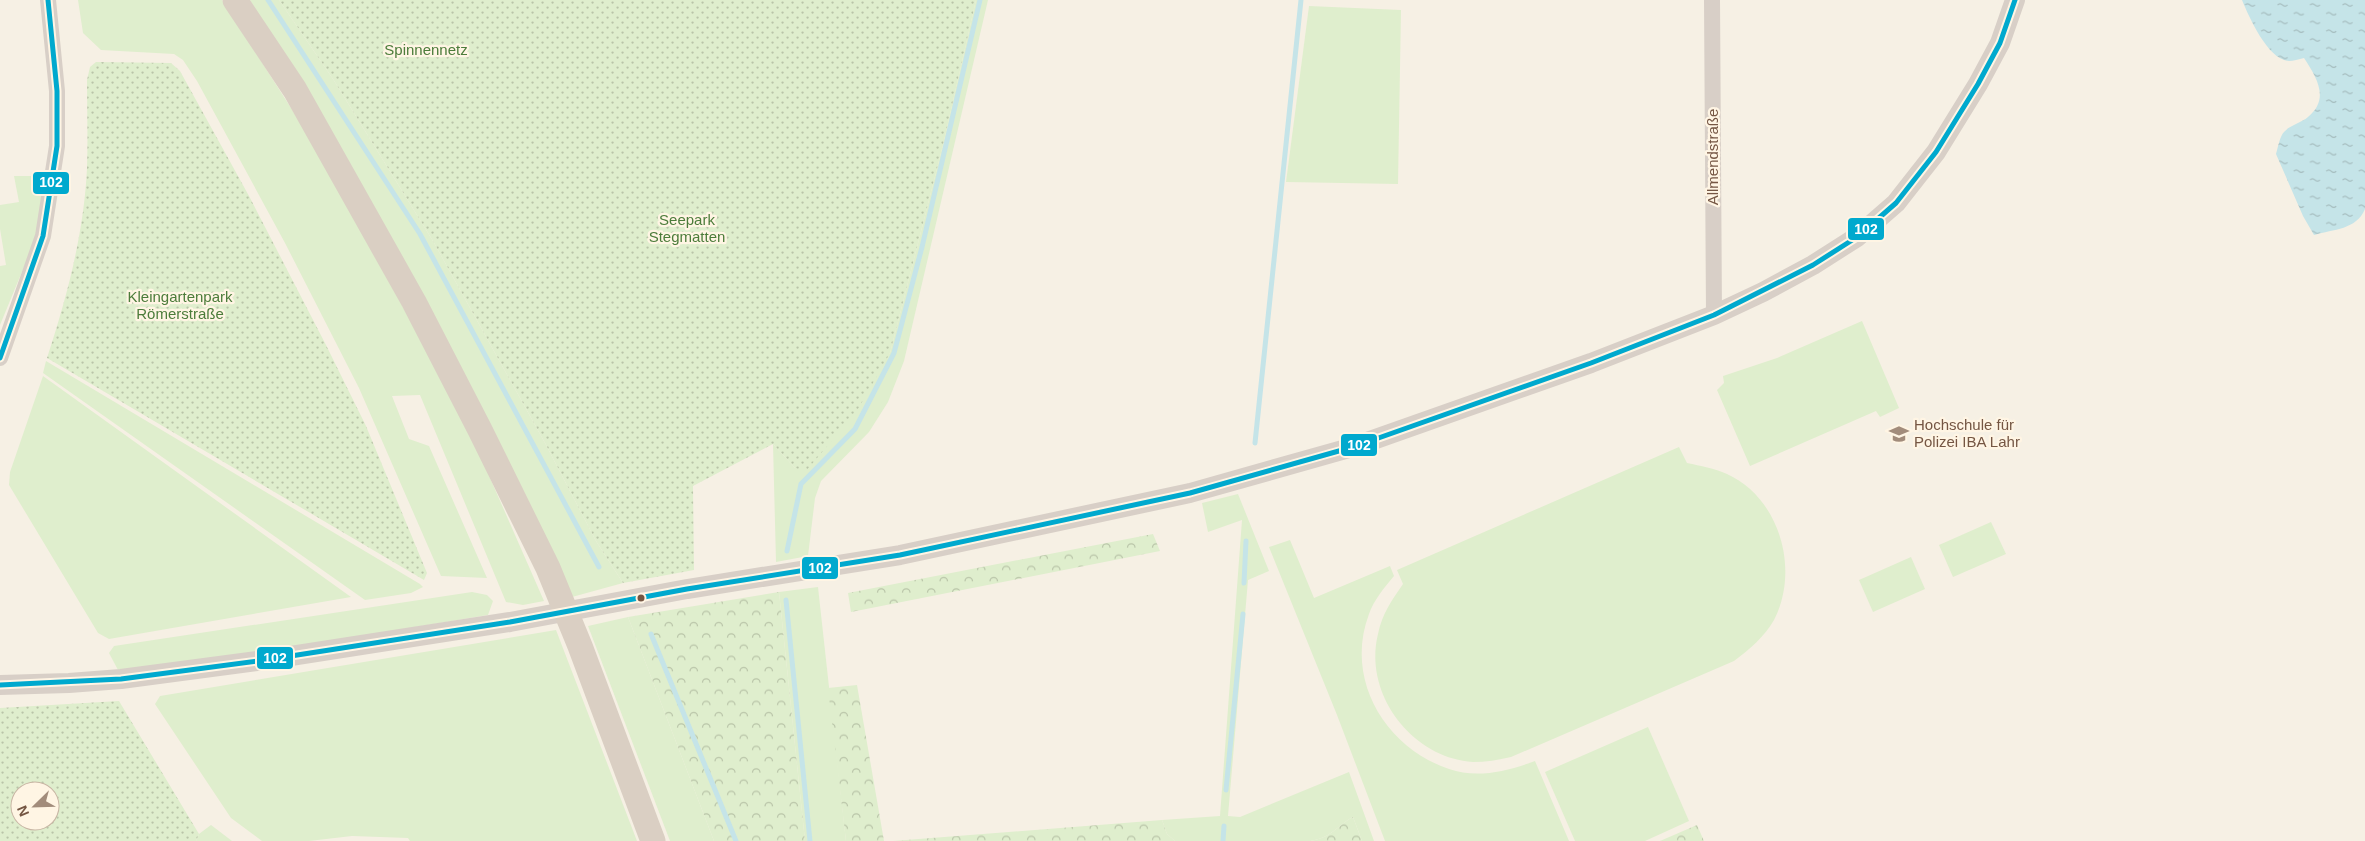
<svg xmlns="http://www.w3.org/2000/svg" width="2365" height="841" font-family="Helvetica,sans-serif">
<defs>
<pattern id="forest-crowns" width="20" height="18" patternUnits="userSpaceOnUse" patternTransform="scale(1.25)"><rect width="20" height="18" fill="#dfeecd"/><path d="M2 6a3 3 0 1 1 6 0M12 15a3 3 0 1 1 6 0" fill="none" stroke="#b9c4a8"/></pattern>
<pattern id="park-dots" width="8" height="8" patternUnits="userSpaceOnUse" patternTransform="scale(1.25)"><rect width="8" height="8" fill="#dfeecd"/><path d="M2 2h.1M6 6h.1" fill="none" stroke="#b9c4a8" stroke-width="1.8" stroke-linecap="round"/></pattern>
<pattern id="water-ripples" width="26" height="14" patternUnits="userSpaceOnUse" patternTransform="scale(1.25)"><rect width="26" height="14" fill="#c5e4e8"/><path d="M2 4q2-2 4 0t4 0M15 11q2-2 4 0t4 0" fill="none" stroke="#a5bcbe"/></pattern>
</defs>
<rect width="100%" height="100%" fill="#f6f0e4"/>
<g fill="#dfeecd">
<path d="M78,0H222L291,108L351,208L476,446L544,601L523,605L506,602L420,395L392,396L409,439L429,446L487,578L441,576L359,388L285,243L197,81L183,60L174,54L101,50L83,33Z"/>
<path d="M250,0H279L333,79L433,241L545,443L596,541L623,583L572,597Z"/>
<path d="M976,0H988L904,361L888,402L869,432L821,481L815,498L808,556L776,562L773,444L795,468L890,353L943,145Z"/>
<path d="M1309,6L1401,10L1398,184L1286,182Z"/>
<path d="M14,176H47L38,233L0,325V266L6,265L0,229V205L19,202Z"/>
<path d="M1862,321L1899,408L1880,417L1876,411L1750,466L1717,390L1724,383L1723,376L1777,358Z"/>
<path d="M46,361L420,584L423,587L411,593L365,600L43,373Z"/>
<path d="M43,376L351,597L109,639L98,633L9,485L10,472Z"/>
<path d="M1679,447L1687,463C1701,466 1714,468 1727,474C1780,498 1800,570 1774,620C1764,637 1750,649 1734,661L1511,757C1498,760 1486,762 1473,762C1412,758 1363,694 1378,634C1382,614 1392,600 1403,584L1397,570Z"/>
<path d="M1238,494L1269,571L1248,580L1228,816L1240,817L1349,772L1374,841H1362L1353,817C1335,827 1333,837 1310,841H1175L1167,834L1162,820L1220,816L1242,520L1208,532L1202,503Z"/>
<path d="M1991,522L2006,554L1953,577L1939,545Z"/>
<path d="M1290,540L1314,598L1390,566L1394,576C1384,588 1374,600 1369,614C1344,680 1386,748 1449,769C1477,779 1508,771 1535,761L1569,841H1385L1337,715L1269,547Z"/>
<path d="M1911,557L1925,589L1873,612L1859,580Z"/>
<path d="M818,587L846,841H805L779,592Z"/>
<path d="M472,592L487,595L493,601L488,615L264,652L118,670L109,653L114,646Z"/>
<path d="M628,617L714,841H670L588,626Z"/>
<path d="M556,630L637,841H410L408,838L352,836L309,841H262L231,818L155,704L160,696Z"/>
<path d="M1648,727L1689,821L1645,841H1575L1545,772Z"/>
<path d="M211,825L232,841H196L199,834Z"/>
</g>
<g fill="url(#forest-crowns)">
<path d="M1153,534L1160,551L851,612L848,593Z"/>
<path d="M779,592L805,841H714L628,617Z"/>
<path d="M857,685L884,841H846L828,688Z"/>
<path d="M1353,817L1362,841H1310C1333,837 1335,827 1353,817Z"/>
<path d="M1162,820L1167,834L1175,841H893Z"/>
<path d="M1697,825L1704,841H1660Z"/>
</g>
<g fill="url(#park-dots)" fill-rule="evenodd">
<path d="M279,0H976L943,145L890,353L857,411L806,471L795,468L773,444L693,486L694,570L623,583L596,541L545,443L433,241L333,79Z"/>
<path d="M96,62L171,63L180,71L249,196L326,345L366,426L427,573L424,580L47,358C67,297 84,233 87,168C88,138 87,109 87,80L90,67Z"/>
<path d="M119,701L199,834L196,841H0V708ZM20,791H50V821H20Z"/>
</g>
<path fill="url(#water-ripples)" d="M2242,0H2365V209C2356,230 2334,229 2314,235L2303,216L2276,154C2278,147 2280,136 2284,132C2290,125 2301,123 2308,117C2330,99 2317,78 2304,58C2299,59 2293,61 2289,61C2268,60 2249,17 2242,0Z"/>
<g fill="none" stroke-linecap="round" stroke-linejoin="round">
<g stroke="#c5e4e8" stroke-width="5">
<path d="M268,0L420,234L599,567"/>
<path d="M1255,443L1301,0"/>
<path d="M787,551L801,484L855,429L894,353L922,247L980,0"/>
<path d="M1244,583L1246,541"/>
<path d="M786,600L810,841"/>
<path d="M651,634L736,841"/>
<path d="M1226,790L1243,614"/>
<path d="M1223,841L1224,826"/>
</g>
<g stroke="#d8cfc7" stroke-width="16">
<path d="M1712,0L1714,315"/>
<path d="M0,358L43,236L57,146V91L48,0"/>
</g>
<path stroke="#d8cfc7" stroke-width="20" d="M0,685L69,683L121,679L265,660L510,622L687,589L900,555L1190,493L1353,447L1591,363L1714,315L1763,292L1813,265L1857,237L1896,203L1936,152L1978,84L2000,43L2015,0"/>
<path stroke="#dacfc3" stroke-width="25" d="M235,0L295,90L414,302L480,430L548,568L580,646L653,841"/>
<defs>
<g id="bus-1">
<path d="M0,358L43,236L57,146V91L48,0"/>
<path d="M0,685L121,679L265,660L510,622L687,589L900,555L1190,493L1353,447L1591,363L1714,315L1813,265L1857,237L1896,203L1936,152L1978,84L2000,43L2015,0"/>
</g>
</defs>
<use href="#bus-1" stroke="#fff5e4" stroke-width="9"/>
<use href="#bus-1" stroke="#00a9ce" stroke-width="5"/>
</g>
<defs>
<symbol id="university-bare" viewBox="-9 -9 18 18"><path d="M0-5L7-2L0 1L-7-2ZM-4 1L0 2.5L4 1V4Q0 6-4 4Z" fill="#a28c7b" stroke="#fff5e4" stroke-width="2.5" paint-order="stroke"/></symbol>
</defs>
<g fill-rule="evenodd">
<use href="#university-bare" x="1885" y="420" width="28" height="28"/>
</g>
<circle fill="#755643" stroke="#fff5e4" stroke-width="2" cx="641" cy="598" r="4.5"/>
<g text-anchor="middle" stroke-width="4.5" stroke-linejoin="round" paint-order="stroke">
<g font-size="15" fill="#4c7c3a" stroke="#fff5e4">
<text x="426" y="55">Spinnennetz</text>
<text x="687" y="225">Seepark<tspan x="687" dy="17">Stegmatten</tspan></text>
<text x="180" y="302">Kleingartenpark<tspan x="180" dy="17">Römerstraße</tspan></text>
</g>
<g font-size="15" fill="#755643" stroke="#fff5e4">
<text transform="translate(1713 157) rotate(-90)" y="5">Allmendstraße</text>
</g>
<g font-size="15" fill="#755643" stroke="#fff5e4" text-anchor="start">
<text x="1914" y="430">Hochschule für<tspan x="1914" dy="17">Polizei IBA Lahr</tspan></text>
</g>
</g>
<g stroke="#fff5e4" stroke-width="2">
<rect x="32" y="171" width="38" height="24" rx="5" fill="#00a9ce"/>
<rect x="1847" y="217" width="38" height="24" rx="5" fill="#00a9ce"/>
<rect x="1340" y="433" width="38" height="24" rx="5" fill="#00a9ce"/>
<rect x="801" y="556" width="38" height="24" rx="5" fill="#00a9ce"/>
<rect x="256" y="646" width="38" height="24" rx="5" fill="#00a9ce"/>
</g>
<g font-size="14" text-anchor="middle" font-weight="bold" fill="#fff">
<text x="51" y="187">102</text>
<text x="1866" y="234">102</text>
<text x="1359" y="450">102</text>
<text x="820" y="573">102</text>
<text x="275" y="663">102</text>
</g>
<g transform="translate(35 806) rotate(247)"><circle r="24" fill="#fff5e4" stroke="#c8b5a4"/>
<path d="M0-4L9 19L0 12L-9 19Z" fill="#a28c7b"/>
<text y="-8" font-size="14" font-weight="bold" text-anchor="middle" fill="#755643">N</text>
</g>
</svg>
